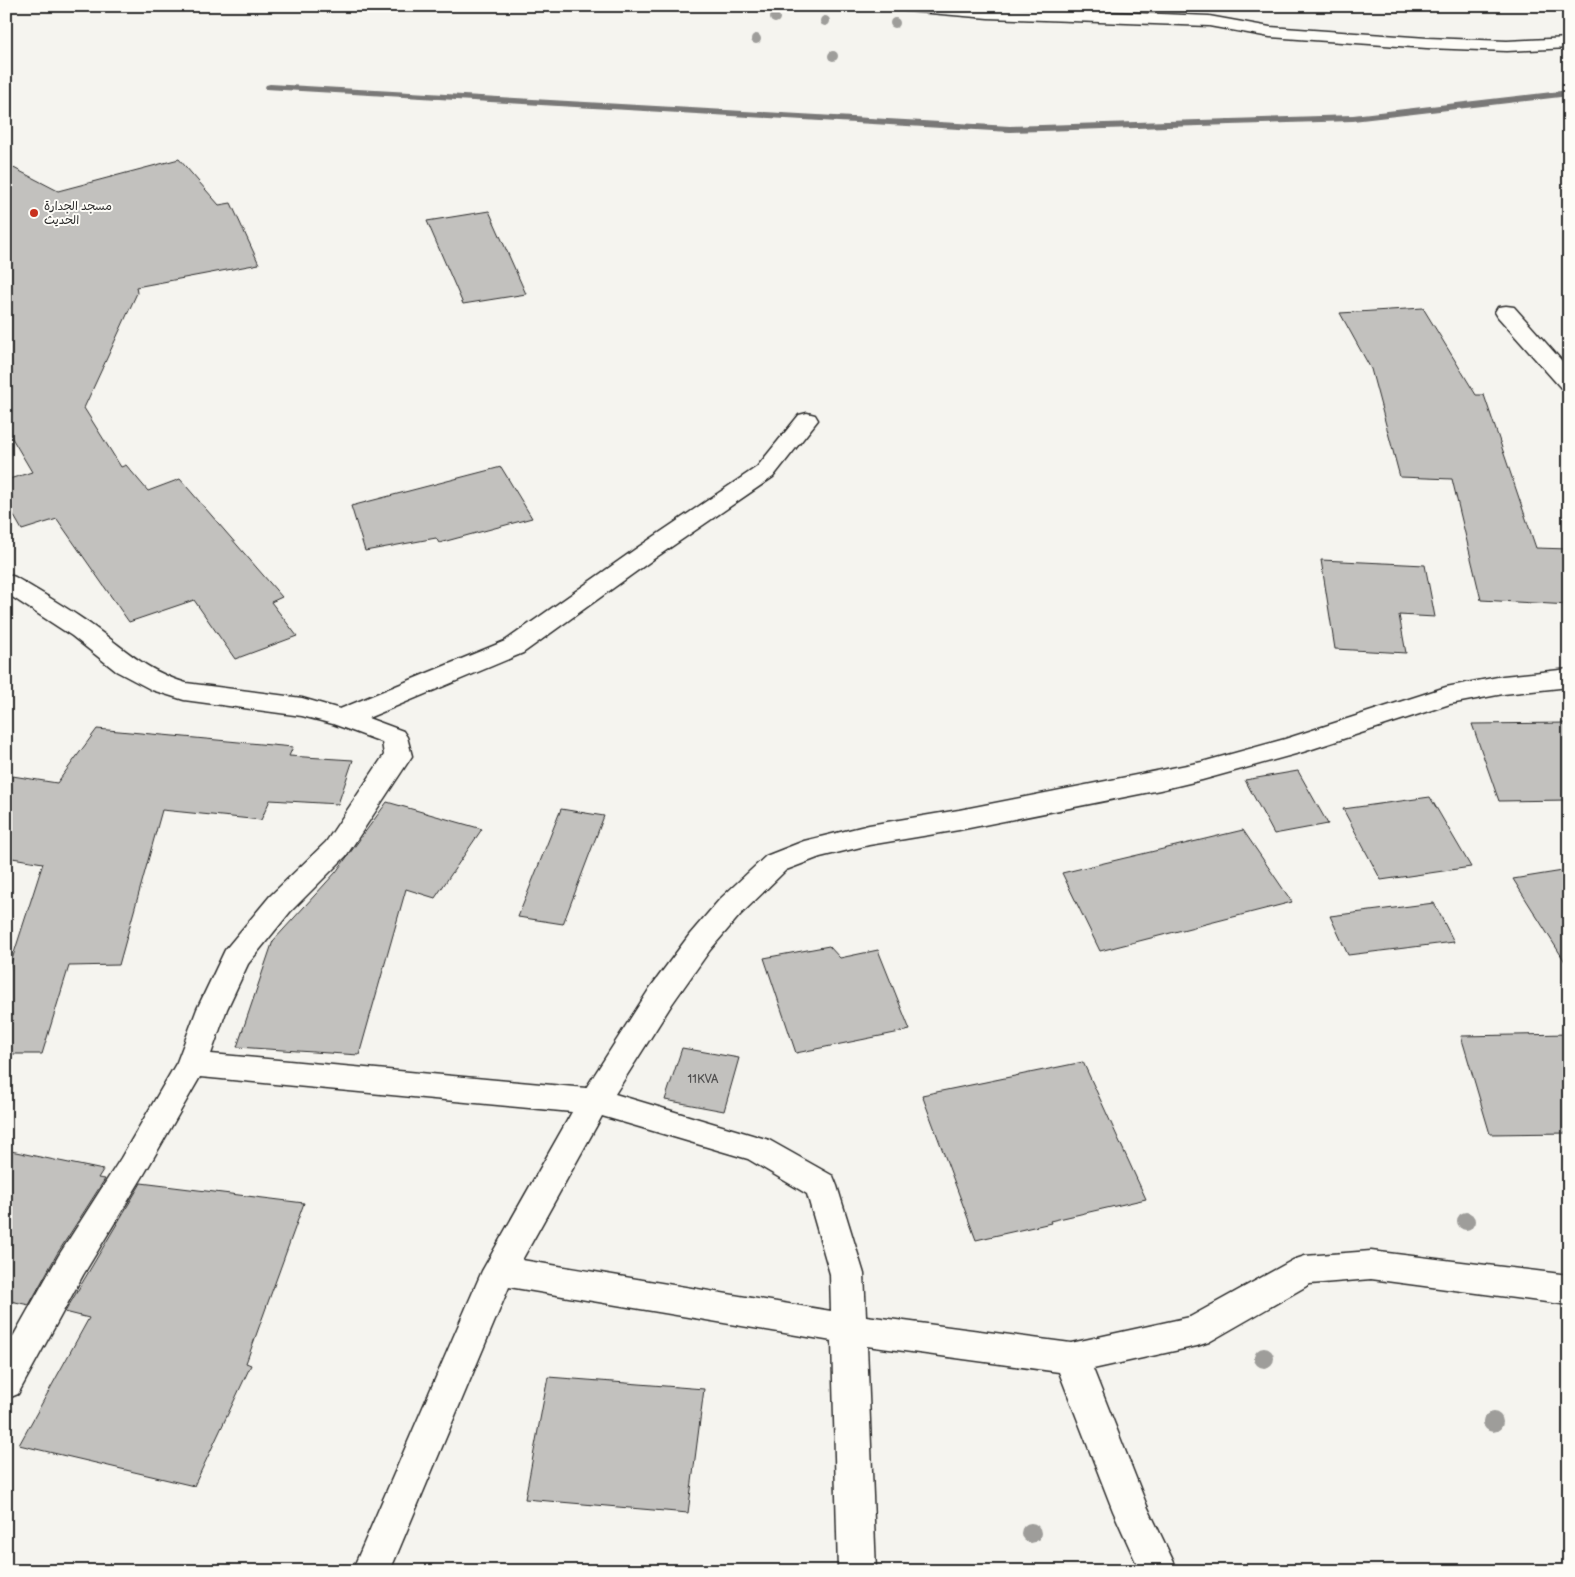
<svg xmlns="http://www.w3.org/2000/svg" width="1575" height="1577" font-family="'Balsamiq Sans','Playpen Sans Arabic',sans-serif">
<rect width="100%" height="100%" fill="#f5f4ef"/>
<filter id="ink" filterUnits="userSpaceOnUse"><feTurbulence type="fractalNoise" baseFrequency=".02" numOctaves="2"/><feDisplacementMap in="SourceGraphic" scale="10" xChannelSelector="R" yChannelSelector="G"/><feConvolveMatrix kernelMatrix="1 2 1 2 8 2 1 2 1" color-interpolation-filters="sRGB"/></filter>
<g filter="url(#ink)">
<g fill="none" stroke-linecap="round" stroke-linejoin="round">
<path fill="#797877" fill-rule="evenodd" d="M270,84L1010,126L1353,115L1569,90V96L1353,121L1010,132L266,89L265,87L266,85Z"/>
</g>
<g fill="#c2c1be" stroke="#2b2b2b">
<path d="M179,159L219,205L231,203L259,264L136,287L137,293L84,408L121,467L126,465L148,491L180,479L282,597L271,602L297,636L235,659L194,600L129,622L57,519L22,530L6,502V480L32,472L6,428V164L58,191Z"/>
<path d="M489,211L526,294L463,304L427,221Z"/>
<path d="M1423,308L1476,395H1484L1536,548L1569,549V605L1481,600L1452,479L1400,477L1371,369L1340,313Z"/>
<path d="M501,467L532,518L439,543L436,538L365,551L351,506Z"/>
<path d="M1321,560L1425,565L1435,617L1399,615L1406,653L1335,649Z"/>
<path d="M1569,723V800L1499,801L1472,724Z"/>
<path d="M97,729L293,747L289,756L353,760L338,804L270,800L261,820L162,810L119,965L69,966L42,1054H6V978L43,863L6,857V775L57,783Z"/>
<path d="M1298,771L1328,824L1274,834L1245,780Z"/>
<path d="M1430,797L1471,867L1381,880L1343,809Z"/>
<path d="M387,802L482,829L435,898L406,889L359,1055L237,1047L273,941L336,872Z"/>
<path d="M561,809L604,816L563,924L518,917Z"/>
<path d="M1243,830L1292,902L1100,951L1062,873Z"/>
<path d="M1569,870V968L1513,879Z"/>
<path d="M1434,903L1454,942L1348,955L1330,916Z"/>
<path d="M829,946L840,958L878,950L910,1030L796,1053L764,958Z"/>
<path d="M1569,1034V1133L1490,1134L1461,1036Z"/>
<path d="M682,1048L739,1058L724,1111L665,1100Z"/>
<path d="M1083,1062L1146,1199L1050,1221L1051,1223L976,1240L922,1095Z"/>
<path d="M6,1150L103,1170L98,1178L105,1179L57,1254L29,1305L6,1300Z"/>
<path d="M141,1183L304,1203L246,1363L251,1365L194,1486L19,1445L89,1318L65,1312Z"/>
<path d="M548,1377L704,1389L688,1513L525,1499Z"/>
</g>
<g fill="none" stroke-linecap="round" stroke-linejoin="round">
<defs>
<g id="street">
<path d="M898,6H970L1209,16L1270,27L1427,38L1507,41L1569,38V48L1507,51L1427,48L1270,37L1209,26L988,18L906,11L900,10Z"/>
<path d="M1506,306L1514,307L1569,369V390L1561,388L1498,317L1495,312L1498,307Z"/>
<path d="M807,413L815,415L818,420L773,477L655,558L523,653L368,718L403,731L407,737L412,756L346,856L290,912L248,964L227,1009L211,1054L586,1088L650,988L690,934L720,899L766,856L804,841L869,825L959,810L1202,762L1285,739L1446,687L1503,676L1569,669V687L1503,694L1450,704L1303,752L1202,780L1160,790L959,830L869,845L820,857L786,870L740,915L710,950L672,1004L615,1094L769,1140L833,1176L837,1186L864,1274L866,1316L1071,1343L1190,1317L1293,1260L1305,1256L1371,1251L1569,1275V1305L1371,1279L1310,1284L1209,1342L1197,1346L1093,1369L1147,1506L1178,1571H1140L1113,1511L1059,1372L867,1346L876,1571H838L832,1341L509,1287L390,1571H352L482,1271L572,1112L200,1077L143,1176L83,1275L18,1394L6,1399V1349L59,1255L121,1158L177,1062L197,1009L225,950L270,896L326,842L384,755L382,742L333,724L302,716L184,700L152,690L116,671L72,636L6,593V574L15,577C40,592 66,607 90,624C124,648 144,670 186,683L302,698L340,709L505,641L637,548L757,467L799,415ZM602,1116L748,1159L807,1194L830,1274L831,1311L522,1260Z"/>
</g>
</defs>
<use href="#street" stroke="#2b2b2b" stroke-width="3"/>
<use href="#street" fill="#fdfcf7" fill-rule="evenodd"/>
</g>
<g fill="#9e9d9a">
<circle cx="775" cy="18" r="5"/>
<circle cx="825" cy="21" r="5"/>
<circle cx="895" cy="23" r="5"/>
<circle cx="756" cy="39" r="5"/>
<circle cx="833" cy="56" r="5"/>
<circle cx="1466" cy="1221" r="9"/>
<circle cx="1264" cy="1358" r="10"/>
<circle cx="1493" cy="1422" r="10"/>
<circle cx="1031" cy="1533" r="10"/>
</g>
</g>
<circle fill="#c8321e" stroke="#fdfcf7" stroke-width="2" cx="34" cy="213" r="5"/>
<g text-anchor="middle" stroke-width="4" stroke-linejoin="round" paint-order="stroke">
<g font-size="12" fill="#2b2b2b" stroke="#fdfcf7" text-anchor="start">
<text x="44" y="210">مسجد الجدارة<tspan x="44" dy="14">الحديث</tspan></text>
</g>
<g font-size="12" fill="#515050">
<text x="703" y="1083">11KVA</text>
</g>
</g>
<rect width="1575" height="1577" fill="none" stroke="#fdfcf7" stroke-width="25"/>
<rect x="12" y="12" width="1550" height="1552" fill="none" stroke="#2b2b2b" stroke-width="2" filter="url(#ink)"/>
</svg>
